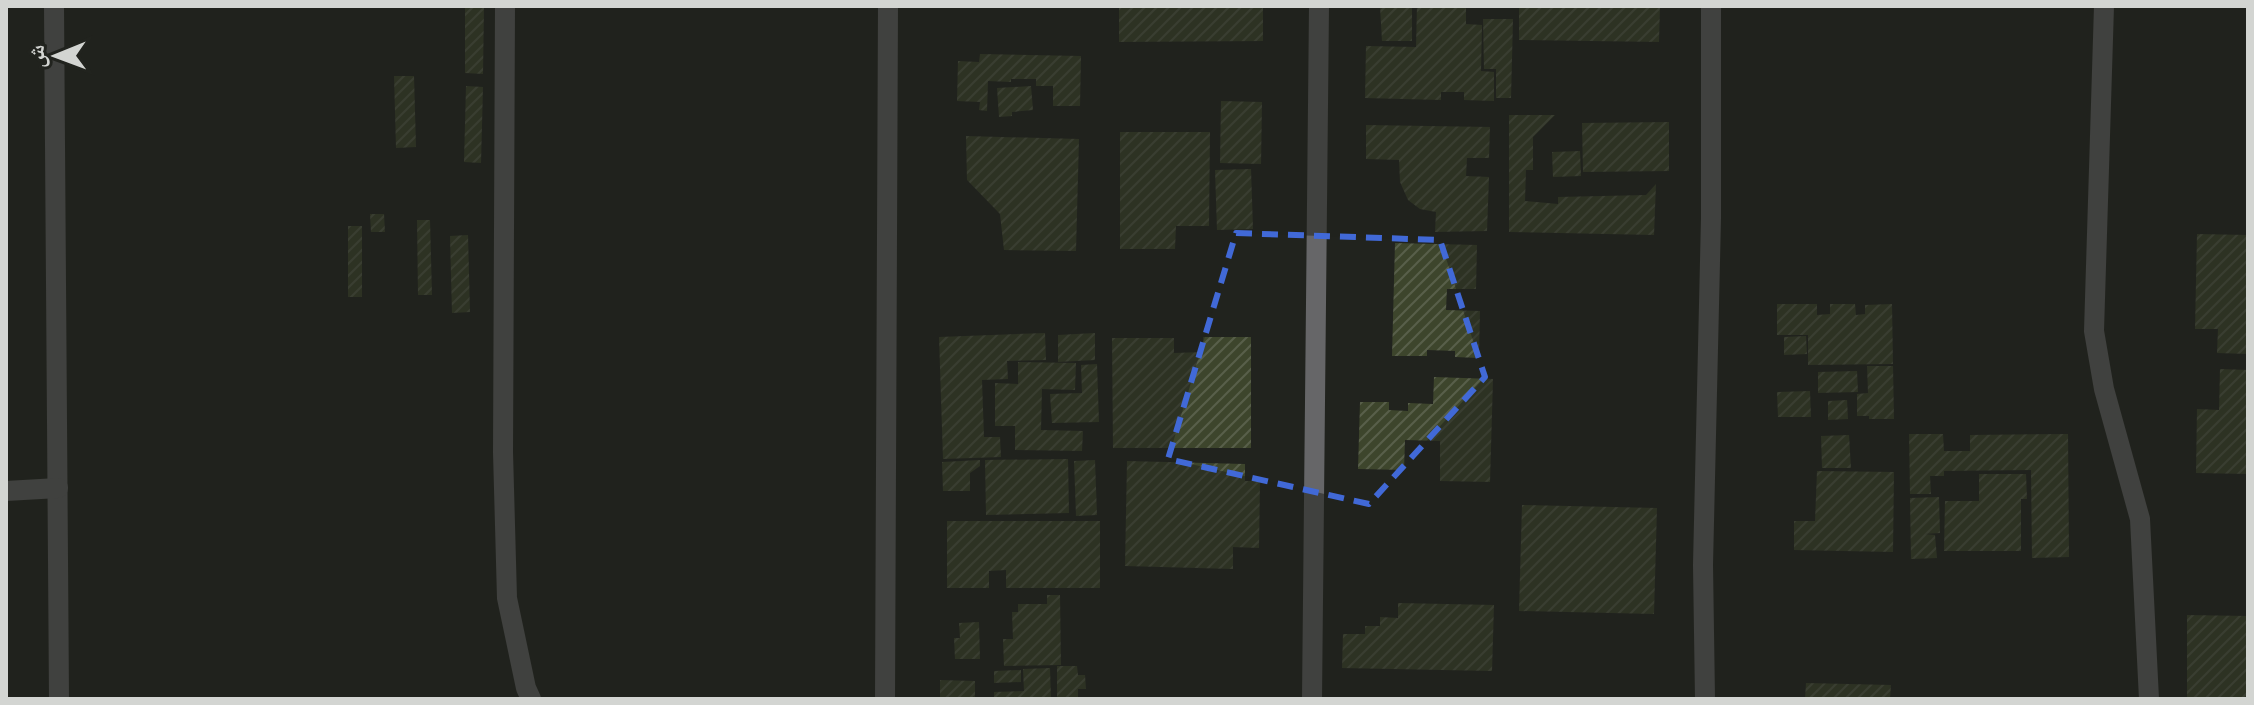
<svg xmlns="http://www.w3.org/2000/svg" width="2254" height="705" font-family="Mulish,'Noto Naskh Arabic',sans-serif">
<defs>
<pattern id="building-hatch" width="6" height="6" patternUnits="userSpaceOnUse" patternTransform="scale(2)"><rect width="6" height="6" fill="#3d452c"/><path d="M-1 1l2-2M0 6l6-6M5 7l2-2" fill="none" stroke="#585f4a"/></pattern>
</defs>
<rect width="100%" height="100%" fill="#21231e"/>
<g fill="url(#building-hatch)">
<path d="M465,6H484L483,74L465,73Z"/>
<path d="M1119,6H1263V41L1119,42Z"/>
<path d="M1380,6H1412V41H1382Z"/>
<path d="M1417,6H1466V24L1482,25L1481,71L1494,72V101L1464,100V92H1441V100L1365,98L1366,46L1416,47Z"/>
<path d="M1519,6H1660L1659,42L1519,40Z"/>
<path d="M1483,19H1513L1511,98H1496V69H1484Z"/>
<path d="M980,54L1081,56L1080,106H1053V86H1036V79H1011V82L988,81L987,111L979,110L980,102L957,101L958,61L979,62Z"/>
<path d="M394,76H414L416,147L396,148Z"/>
<path d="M466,86L483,87L481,163L464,162Z"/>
<path d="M1031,86L1033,110L1012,112V116L999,117L997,88Z"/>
<path d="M1221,101L1262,102L1261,164L1220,163Z"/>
<path d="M1509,115H1555L1533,137V170H1526L1525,201L1558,204V197L1646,195L1656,184L1654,235L1509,232Z"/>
<path d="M1669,122V171L1583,172L1582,123Z"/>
<path d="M1366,125L1490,127L1489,158H1467L1466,176L1489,177L1487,231L1435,232L1436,212L1420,209L1408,200L1400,182L1399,160L1366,159Z"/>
<path d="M1120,132H1210L1209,226H1176L1175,249H1120Z"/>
<path d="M966,136L1079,139L1076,251L1004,250L1000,214L967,180Z"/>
<path d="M1580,151L1581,176L1553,177L1552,152Z"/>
<path d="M1251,169L1253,229L1217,230L1215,170Z"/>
<path d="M370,214H384L385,232H371Z"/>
<path d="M417,220H430L432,295H418Z"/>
<rect x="348" y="226" width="14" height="71"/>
<path d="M2197,234L2248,235V354L2217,353L2218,329H2195Z"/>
<path d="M468,235L470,312L452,313L450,236Z"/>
<path d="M1395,243L1477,245L1476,289H1447L1446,310L1480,311L1479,358L1455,357V351L1427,350V356H1392Z"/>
<path d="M1777,304H1817V315L1830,314V304H1855L1856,315L1865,314V305L1892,304L1893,364L1808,365V335H1777Z"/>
<path d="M1045,333L1046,360L1007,361L1008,379L982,380L984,437H1000L1001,457L943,459L939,337Z"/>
<path d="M1095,333V360L1058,362V335Z"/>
<path d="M1806,336L1807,354L1784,355V337Z"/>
<path d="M1203,337H1251V448H1113L1112,338H1174V353L1203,352Z"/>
<path d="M1018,362L1076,363L1075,390L1042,389L1041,430L1083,431L1082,451L1015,450V426H995V383L1018,384Z"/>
<path d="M1097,364L1099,422L1052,423L1050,394L1082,393L1081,365Z"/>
<path d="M1867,366H1893L1894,419H1869V416H1857V394L1868,393Z"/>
<path d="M2220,369L2248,370V474L2196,473L2197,409L2219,410Z"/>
<path d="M1857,371L1858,392L1818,393V372Z"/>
<path d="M1434,377L1493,379L1490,482L1440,481V441L1405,440L1404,470L1358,469L1360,402H1389V410L1408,411V403L1433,404Z"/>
<path d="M1810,391L1811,417H1778L1777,392Z"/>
<path d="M1847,400L1848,419L1828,420V401Z"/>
<path d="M1909,434H1943L1944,451H1970V435L2068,434L2069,557L2032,558L2031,470L1944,471V476H1930L1931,494H1910Z"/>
<path d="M1849,435L1851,468H1822L1821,436Z"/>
<path d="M1068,459L1069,513L986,515L985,460Z"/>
<path d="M980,460V466L970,473V491H943L942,462Z"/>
<path d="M1095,460L1097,515L1076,516L1074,461Z"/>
<path d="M1127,461L1245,464V481H1260L1259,548L1233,547V569L1125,566Z"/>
<path d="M1817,471L1894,472L1893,552L1794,550V521H1815Z"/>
<path d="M1979,474H2026L2027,499H2021V551H1944L1945,501H1979Z"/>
<path d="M1939,497L1940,533L1925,534L1935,535L1937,558L1911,559L1910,498Z"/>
<path d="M1522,505L1657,508L1654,614L1519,611Z"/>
<path d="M947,521H1100V588H1006V570L989,571V588H947Z"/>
<path d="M1047,595H1060L1061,665L1004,666L1003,639H1013L1012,612H1018V604H1047Z"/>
<path d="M1398,603L1494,605L1492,671L1342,668L1343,634H1365V626H1380V617L1398,618Z"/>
<path d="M2187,615L2248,616V699H2187Z"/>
<path d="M979,622L980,659H955L954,638H960L959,623Z"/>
<path d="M1057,666H1077L1078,675H1085L1086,689H1078V699H1057Z"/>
<path d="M1050,668L1051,699H994V692L1024,691L1023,669Z"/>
<path d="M1021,670V682L994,683V671Z"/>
<path d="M940,680L975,681V699H940Z"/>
<path d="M1806,683L1891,685L1890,699H1805Z"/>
</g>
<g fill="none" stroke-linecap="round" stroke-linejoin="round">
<g stroke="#666668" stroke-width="20">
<path d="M54,6L59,699"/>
<path d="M505,6L503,452L507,598L526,688L531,699"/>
<path d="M2104,6L2094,331L2104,389L2140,519L2149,699"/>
<path d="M6,491L58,488"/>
<path d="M885,699L888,6"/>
<path d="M1312,699L1319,6"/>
<path d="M1705,699L1703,565L1711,218V6"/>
</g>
</g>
<path d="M0 0H2254V705H0ZM1236,233L1440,240L1485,377L1369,504L1168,459Z" fill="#21231e" fill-opacity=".55" fill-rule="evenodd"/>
<path fill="none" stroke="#4169d7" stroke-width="6" stroke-dasharray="16 10" stroke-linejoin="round" d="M1236,233L1440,240L1485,377L1369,504L1168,459Z"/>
<rect width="2254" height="705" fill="none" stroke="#d3d5d2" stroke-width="16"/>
<g transform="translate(56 56) rotate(269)" stroke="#21231e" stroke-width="6" paint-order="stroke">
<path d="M0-6L14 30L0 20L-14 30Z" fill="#d3d5d2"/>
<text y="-12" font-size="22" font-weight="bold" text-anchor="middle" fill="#d3d5d2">ش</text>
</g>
</svg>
